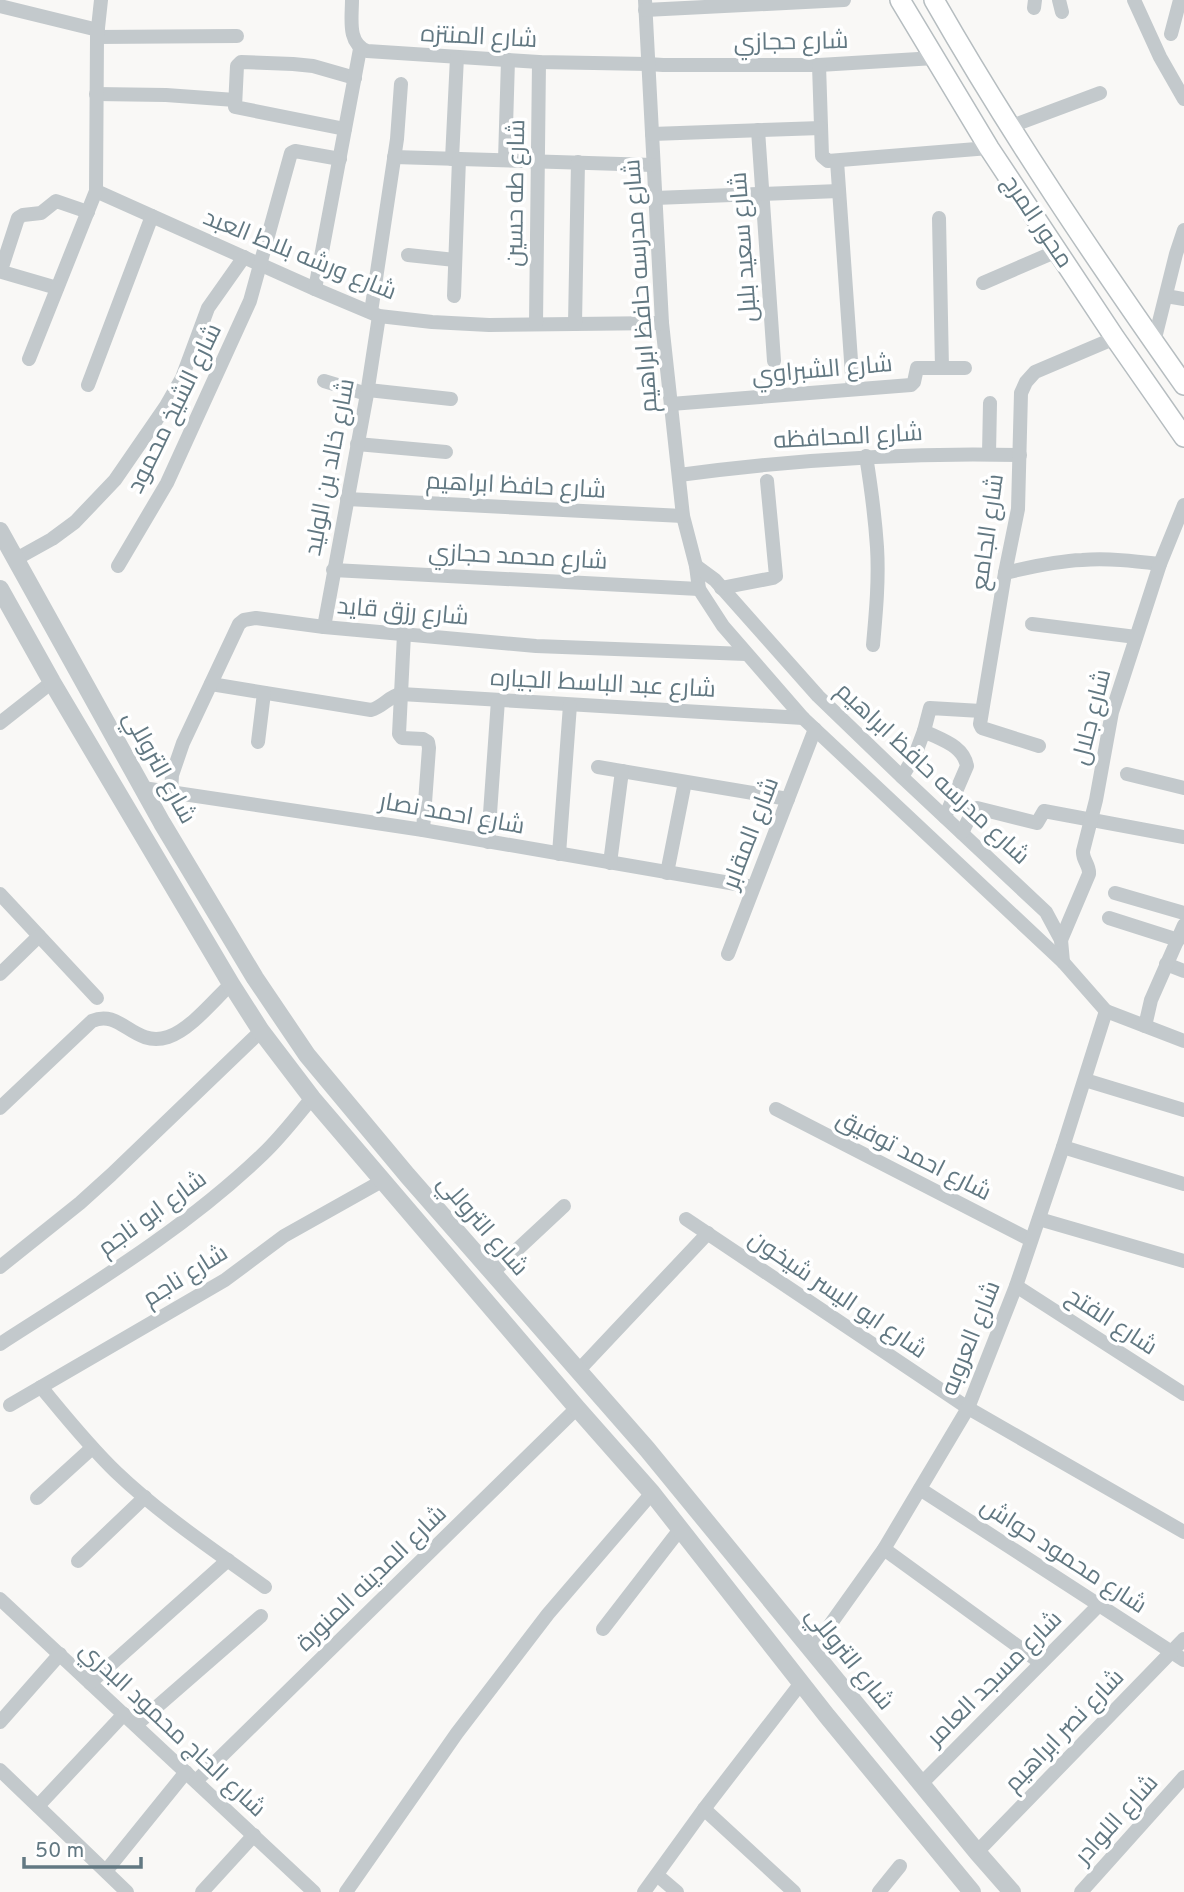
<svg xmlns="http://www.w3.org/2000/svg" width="1184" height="1892" font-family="Overpass,Cairo,sans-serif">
<rect width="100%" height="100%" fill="#f9f8f6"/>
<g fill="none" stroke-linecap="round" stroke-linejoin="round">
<defs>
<g id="secondary">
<path d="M900,0L989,148L1115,338L1184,437"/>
<path d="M934,0C1010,133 1096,260 1184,385"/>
</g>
</defs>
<use href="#secondary" stroke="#b6bdc0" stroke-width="22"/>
<g stroke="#c3c9cc" stroke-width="14">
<path d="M352,0C352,19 347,43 367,51L539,62L648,64L663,65H819L935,58"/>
<path d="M645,0L662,323L683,516L696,566L699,589L723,626L803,718L1063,962L1106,1011L1184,1041"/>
<path d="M1059,0L1062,12"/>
<path d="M1134,0L1160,57L1184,99"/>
<path d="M0,6L98,30"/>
<path d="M1034,8L1035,0"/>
<path d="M645,10L844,0"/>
<path d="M1171,34L1180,0"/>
<path d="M97,37L237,36"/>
<path d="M819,65L822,156L828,161L989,148"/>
<path d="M96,94L166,95L235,100"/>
<path d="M1009,127L1100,93"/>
<path d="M345,129L235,107L237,66L241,62L293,64L313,66L355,78"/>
<path d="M758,130L774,361"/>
<path d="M652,134L821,128"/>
<path d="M394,157L653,165"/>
<path d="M452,159L457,57"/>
<path d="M505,160L508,60"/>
<path d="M837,161L853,389"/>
<path d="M96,191L315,289L379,316L432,322L489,325L662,323"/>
<path d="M655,198L839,191"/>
<path d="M939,218L942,368"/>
<path d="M408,255L455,260"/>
<path d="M983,283L1057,251"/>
<path d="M57,288L2,272V267L18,218L23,215L41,213L56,201L88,212"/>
<path d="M315,289L360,49"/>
<path d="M454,296L459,159"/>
<path d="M1166,296L1184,299"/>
<path d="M371,312L397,139L401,84"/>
<path d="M536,324L539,62"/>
<path d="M575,324L578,162"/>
<path d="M1154,342L1176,254L1184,230"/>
<path d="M29,359L96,191L97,37L101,0"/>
<path d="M324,381L367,394"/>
<path d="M88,385L152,216"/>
<path d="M368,390L451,399"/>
<path d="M671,404L911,385L914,382L917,368H965"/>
<path d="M357,444L446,452"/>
<path d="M989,454L990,403"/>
<path d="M866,456C871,487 875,517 877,547C879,580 876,612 873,645"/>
<path d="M679,475C792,460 905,452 1020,455"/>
<path d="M347,499L683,516"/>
<path d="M16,559L52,539L75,522L115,480L166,406L182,378L208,308L244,257"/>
<path d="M118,566L167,483L250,301L291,153L295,151L340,159"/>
<path d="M696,566L715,580L818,696L902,777L1046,912L1061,940L1063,962"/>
<path d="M333,570L699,589"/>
<path d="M1005,573C1030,567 1056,561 1082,560C1108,558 1134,561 1160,564"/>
<path d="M721,588L773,578L776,576L767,481"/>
<path d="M1032,624L1136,637"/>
<path d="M324,627L367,394L379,316"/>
<path d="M404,634L399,734L402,738L423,739L428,742L429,748L423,830"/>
<path d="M211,684L371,710C383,707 389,696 401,694L803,718"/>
<path d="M0,723L52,682"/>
<path d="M924,731C941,740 963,745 967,766L945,817"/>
<path d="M258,742L264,693"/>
<path d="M1039,746L982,728L980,724L1005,573L1018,509L1021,393L1026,382L1035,372L1115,338"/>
<path d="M598,767L788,799"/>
<path d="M1127,774L1184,788"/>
<path d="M902,777L915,755L924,731L930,708L981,711"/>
<path d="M143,788L423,830L753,887"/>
<path d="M171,792L172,775L183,743L239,624L244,620L256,618L324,627L536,646L746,654"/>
<path d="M962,833L972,812L977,808L1037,823L1044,811L1184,837"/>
<path d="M488,842L498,700"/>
<path d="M559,854L570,705"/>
<path d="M610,863L622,771"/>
<path d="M667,873L685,782"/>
<path d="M1115,893L1184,913"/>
<path d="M0,894L97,998"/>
<path d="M1109,918L1178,940"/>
<path d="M1061,940L1089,874C1090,865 1082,860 1083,851L1096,800L1112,712L1160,564L1184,505"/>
<path d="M728,954L815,729"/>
<path d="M1166,964L1184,971"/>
<path d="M0,974L39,936"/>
<path d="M1145,1026L1151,1000L1184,925"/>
<path d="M1085,1080L1184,1110"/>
<path d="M0,1108L92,1021C121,1008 133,1048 168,1037C190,1030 214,1000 231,984"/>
<path d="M776,1109L1031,1240"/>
<path d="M1063,1147L1184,1184"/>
<path d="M686,1219L968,1408L1184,1532"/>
<path d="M1039,1219L1184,1261"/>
<path d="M0,1267L80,1203L111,1175L261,1031"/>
<path d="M492,1273L564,1206"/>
<path d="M1016,1286L1184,1394"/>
<path d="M0,1344C90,1286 185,1229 263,1154C281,1137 296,1117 312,1098"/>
<path d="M578,1371L708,1233"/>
<path d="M41,1387C65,1416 88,1445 116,1472C161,1515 214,1550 265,1587"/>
<path d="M10,1405L225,1280L284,1236L382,1181"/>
<path d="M920,1489L1184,1660"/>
<path d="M37,1498L92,1448"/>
<path d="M884,1549L1041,1663"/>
<path d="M78,1561L145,1497"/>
<path d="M0,1599L314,1892"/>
<path d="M603,1629L681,1528"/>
<path d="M812,1650L884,1549L968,1408L1016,1286L1063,1147L1106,1011"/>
<path d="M90,1683L228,1560"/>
<path d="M0,1722L60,1654"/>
<path d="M136,1725L261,1616"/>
<path d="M0,1770L127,1892"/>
<path d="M196,1781L577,1408"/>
<path d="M921,1784L1099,1605"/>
<path d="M38,1806L124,1714"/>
<path d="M704,1809L794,1892"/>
<path d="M977,1852L1184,1639"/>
<path d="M106,1871L186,1772"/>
<path d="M657,1875L677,1892"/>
<path d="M202,1892L254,1835"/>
<path d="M346,1892L457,1733L548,1614L652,1493"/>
<path d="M644,1892L704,1809L801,1683"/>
<path d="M879,1892L900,1866"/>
<path d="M1081,1892L1184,1777"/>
</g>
<g stroke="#c3c9cc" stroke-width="18">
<path d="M0,531L162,823L255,978L307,1055L407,1175L647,1449L977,1852L1012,1892"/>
<path d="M0,589L52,682L231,984L261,1031L312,1098L577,1408L652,1493L827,1716L972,1892"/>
</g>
<use href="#secondary" stroke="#fff" stroke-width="19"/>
</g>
<g text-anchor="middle" stroke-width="7" stroke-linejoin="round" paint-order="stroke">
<g font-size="24" fill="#627882" stroke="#fff">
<text transform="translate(479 36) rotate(3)" y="8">شارع المنتزه</text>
<text transform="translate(791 41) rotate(-1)" y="8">شارع حجازي</text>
<text transform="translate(515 193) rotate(-89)" y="8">شارع طه حسين</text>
<text transform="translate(1038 221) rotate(56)" y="8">محور المرج</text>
<text transform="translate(743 247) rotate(-94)" y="8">شارع سعيد بلبل</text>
<text transform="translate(300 254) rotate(22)" y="8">شارع ورشه بلاط العبد</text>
<text transform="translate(640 286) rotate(-94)" y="8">شارع مدرسه حافظ ابراهيم</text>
<text transform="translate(822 369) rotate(-5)" y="8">شارع الشبراوي</text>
<text transform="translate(174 408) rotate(-64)" y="8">شارع الشيخ محمود</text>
<text transform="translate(848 436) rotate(-3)" y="8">شارع المحافظه</text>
<text transform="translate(329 467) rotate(-79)" y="8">شارع خالد بن الوليد</text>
<text transform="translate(516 485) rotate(3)" y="8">شارع حافظ ابراهيم</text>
<text transform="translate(987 532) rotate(-82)" y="8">شارع الجامع</text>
<text transform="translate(518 556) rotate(3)" y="8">شارع محمد حجازي</text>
<text transform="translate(403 611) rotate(5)" y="8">شارع رزق قايد</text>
<text transform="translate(603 683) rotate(3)" y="8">شارع عبد الباسط الجياره</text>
<text transform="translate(1091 717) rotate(-76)" y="8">شارع جلال</text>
<text transform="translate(160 767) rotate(61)" y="8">شارع التروللي</text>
<text transform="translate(933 773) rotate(43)" y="8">شارع مدرسه حافظ ابراهيم</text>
<text transform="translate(452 813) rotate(10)" y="8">شارع احمد نصار</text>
<text transform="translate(750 833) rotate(-69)" y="8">شارع المقابر</text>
<text transform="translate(914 1155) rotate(27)" y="8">شارع احمد توفيق</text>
<text transform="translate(152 1213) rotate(-36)" y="8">شارع ابو ناجم</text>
<text transform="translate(483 1225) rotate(49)" y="8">شارع التروللي</text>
<text transform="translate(185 1275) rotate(-32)" y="8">شارع ناجم</text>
<text transform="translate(838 1294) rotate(34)" y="8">شارع ابو اليسر شيخون</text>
<text transform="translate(1112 1321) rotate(33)" y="8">شارع الفتح</text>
<text transform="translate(970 1338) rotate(-68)" y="8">شارع العروبه</text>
<text transform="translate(1064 1555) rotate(33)" y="8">شارع محمود حواش</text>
<text transform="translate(371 1578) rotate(-44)" y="8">شارع المدينه المنورة</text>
<text transform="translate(850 1658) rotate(51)" y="8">شارع التروللي</text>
<text transform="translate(994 1678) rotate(-45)" y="8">شارع مسجد العامر</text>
<text transform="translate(173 1729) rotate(43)" y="8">شارع الحاج محمود البدري</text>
<text transform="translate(1064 1730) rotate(-46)" y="8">شارع نصر ابراهيم</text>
<text transform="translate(1116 1819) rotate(-48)" y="8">شارع اللوادر</text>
</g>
</g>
<path d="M24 1857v10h117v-10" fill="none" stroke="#627882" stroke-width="3.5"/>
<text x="35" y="1857" font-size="21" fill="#627882" stroke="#ffffff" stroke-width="5" paint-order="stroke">50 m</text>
</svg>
